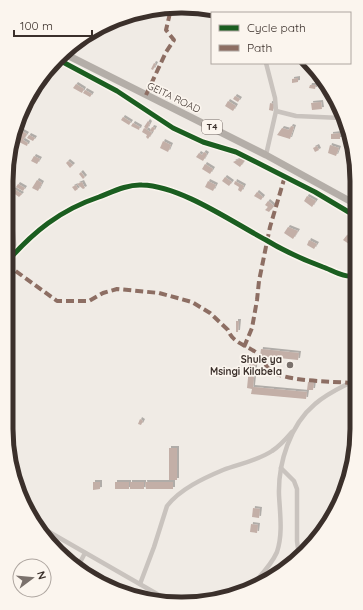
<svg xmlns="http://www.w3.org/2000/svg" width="363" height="610" font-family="Quicksand,sans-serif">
<defs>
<filter id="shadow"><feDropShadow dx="2" dy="-2" stdDeviation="0" flood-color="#0004"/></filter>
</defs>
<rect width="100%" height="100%" fill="#f0ebe5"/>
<g fill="#c3afa7" filter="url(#shadow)">
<path d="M154,63L156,64L153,70L151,69Z"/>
<path d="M298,78V82L292,83V79Z"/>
<path d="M76,84L84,89L82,93L73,88Z"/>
<path d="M310,85H316L315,89L309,88Z"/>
<path d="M85,90L92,94L90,97L83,93Z"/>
<path d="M329,94H334V102H330Z"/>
<path d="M235,96L240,99L238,102L233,99Z"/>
<path d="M228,101L236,106L233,111L225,106Z"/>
<path d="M321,102L322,109L312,110L311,103Z"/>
<path d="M270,103L274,104L273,111L269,110Z"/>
<path d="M331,106H337L338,110H331Z"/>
<path d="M123,117L131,122L129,125L121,120Z"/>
<path d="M148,121L150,123L147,129L144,127Z"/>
<path d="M133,123L140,127L139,130L131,126Z"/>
<path d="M291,126L294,127L290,139L277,135L282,128L289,130Z"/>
<path d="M152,127L155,128L153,132L150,131Z"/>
<path d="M144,128L152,133L148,139L146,137L147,135L142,132Z"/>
<path d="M20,130L27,134L23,140L28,143L27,146L15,140Z"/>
<path d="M340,133V139H331V134Z"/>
<path d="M29,135L35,138L33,141L27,138Z"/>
<path d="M163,141L171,145L168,152L160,148Z"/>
<path d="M330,145L339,148L336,156L328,153Z"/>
<path d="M317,146L319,150L315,152L313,148Z"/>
<path d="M204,152L207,154L203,161L196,157L199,153L202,155Z"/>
<path d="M34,156L40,159L37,164L31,161Z"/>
<path d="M242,158L245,160L240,167L233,162Z"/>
<path d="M68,161L73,165L70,168L66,163Z"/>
<path d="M8,164L13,168L11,170L7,167Z"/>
<path d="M205,164L213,169L210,174L202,169Z"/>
<path d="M81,172L85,177L83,179L79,174Z"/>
<path d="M225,177L232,182L229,186L222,181Z"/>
<path d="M37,180L42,183L38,191L32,188Z"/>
<path d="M208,181L216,185L213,191L205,187Z"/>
<path d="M235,181L244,186L241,192L238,190L239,187L234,184Z"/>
<path d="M82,182L85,188L83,189L77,184Z"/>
<path d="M18,184L25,188L23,191L16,187Z"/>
<path d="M76,185L78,189L75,191L72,187Z"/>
<path d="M14,189L22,194L19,197L12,192Z"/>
<path d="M257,192L263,197L261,200L254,196Z"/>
<path d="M307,196L316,201L312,207L304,201Z"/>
<path d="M268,201L274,206L269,212L265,210L268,207L265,205Z"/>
<path d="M288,227L298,231L293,239L284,233Z"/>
<path d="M347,235L355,240L357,237L355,248L343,240Z"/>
<path d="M309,240L317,244L314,249L307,245Z"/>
<path d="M236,321H239L238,332H236Z"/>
<path d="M261,349L299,353L298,360L260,356Z"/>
<path d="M250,358L256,359L253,387L307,392L306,399L251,394L252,389L247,388Z"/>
<path d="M308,382L314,383L313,390H307Z"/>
<path d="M140,419L143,421L141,425L138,424Z"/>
<rect x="169" y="448" width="8" height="32"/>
<path d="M93,482H100V489L93,490Z"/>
<rect x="115" y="482" width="14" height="7"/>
<rect x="130" y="482" width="14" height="7"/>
<path d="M145,482H173V489H146Z"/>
<path d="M253,508L260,509L259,518L252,517Z"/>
<path d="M251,524L258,525L257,533L250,532Z"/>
<path d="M66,553L72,559L70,562L64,556Z"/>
<path d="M86,570L89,572L88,576L84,575Z"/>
</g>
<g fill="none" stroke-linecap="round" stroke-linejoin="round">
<g stroke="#c9c3be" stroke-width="4.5">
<path d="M59,60L117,91L173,128L203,142L236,152L254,161L315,192L357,217"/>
<path d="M276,111L296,116L341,118"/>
<path d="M266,155L276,111L275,98L266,63"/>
<path d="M6,199L11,213L15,253"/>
<path d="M6,263C33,232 60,210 99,197C112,192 128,184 142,185C181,186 232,222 266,240C284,251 304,260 323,267C332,270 346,279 355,275L357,271"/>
<path d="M355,275L357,283"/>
<path d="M281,468L294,481L297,489V541L299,556"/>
<path d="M37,525L171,602"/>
<path d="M47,539L49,532"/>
<path d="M77,568L85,553"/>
<path d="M140,584L154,547L167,506C180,489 204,478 223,470C239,464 257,461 272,451C280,446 286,439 292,432"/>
<path d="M249,589C259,577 271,566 277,552C283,534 280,514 279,495C278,463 290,425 315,404C327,393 342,387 357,379"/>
</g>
<path stroke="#b4aea8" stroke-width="7" d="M65,54L266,155L357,205"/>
<g stroke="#8d6e63" stroke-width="4" stroke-dasharray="8 4" stroke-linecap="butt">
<path d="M146,95L166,52L174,40L166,30L171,9"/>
<path d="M6,264L57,301H89L103,293L117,289L159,293L192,302L210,313L228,330C232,342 245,345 254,351C261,354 264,365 270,370C285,382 330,381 350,383"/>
<path d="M244,347L252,328L257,300L259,281L270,227L285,176"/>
</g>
<defs>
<g id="cycleway">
<path d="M59,60L117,91L173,128L203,142L236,152L254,161L315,192L357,217"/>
<path d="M6,263C33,232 60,210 99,197C112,192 128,184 142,185C181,186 232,222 266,240C284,251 304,260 323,267C332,270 346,279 355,275L357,271"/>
</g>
</defs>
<use href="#cycleway" stroke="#fbf5ee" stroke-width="8"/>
<use href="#cycleway" stroke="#1b5e20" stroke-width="5"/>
</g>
<circle fill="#7a716c" stroke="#fbf5ee" stroke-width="1.5" cx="290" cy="365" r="4"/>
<g text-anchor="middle" stroke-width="3.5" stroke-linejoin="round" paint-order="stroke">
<rect fill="#fbf5ee" stroke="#756b66" stroke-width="1" x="202" y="120" width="20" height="14" rx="3"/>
<g font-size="9" font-weight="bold" fill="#3b302b">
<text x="212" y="130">T4</text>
</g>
<g font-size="10" fill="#3b302b" stroke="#fbf5ee">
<text transform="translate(174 97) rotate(26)" y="4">GEITA ROAD</text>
</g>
<g font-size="10" font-weight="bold" fill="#3b302b" stroke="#fbf5ee" text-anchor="end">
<text x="282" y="363">Shule ya<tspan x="282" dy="12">Msingi Kilabela</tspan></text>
</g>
</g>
<path d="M0 0H363V610H0ZM181 13H182A168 168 0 0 1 350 181V429A168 168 0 0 1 182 597H181A168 168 0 0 1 13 429V181A168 168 0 0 1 181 13Z" fill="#fbf5ee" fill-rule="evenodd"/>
<path fill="none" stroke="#3b302b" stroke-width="5" d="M181 13H182A168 168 0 0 1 350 181V429A168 168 0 0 1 182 597H181A168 168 0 0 1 13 429V181A168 168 0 0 1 181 13Z"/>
<rect x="211" y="12" width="140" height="52" fill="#fbf5ee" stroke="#aea6a0"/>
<rect x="219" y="25" width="20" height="6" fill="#1b5e20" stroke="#aea6a0"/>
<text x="247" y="32" font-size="12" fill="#3b302b">Cycle path</text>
<rect x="219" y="45" width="20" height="6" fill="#8d6e63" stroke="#aea6a0"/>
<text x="247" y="52" font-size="12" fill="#3b302b">Path</text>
<g transform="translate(32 578) rotate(74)"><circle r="19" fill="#fbf5ee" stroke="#aea6a0"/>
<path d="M0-3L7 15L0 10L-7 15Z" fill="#7a716c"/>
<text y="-6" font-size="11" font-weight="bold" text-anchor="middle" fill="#3b302b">N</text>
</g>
<path d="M14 30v6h78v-6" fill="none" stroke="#3b302b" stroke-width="2"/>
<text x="20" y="30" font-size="12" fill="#3b302b" stroke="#fbf5ee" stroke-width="3" paint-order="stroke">100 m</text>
</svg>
